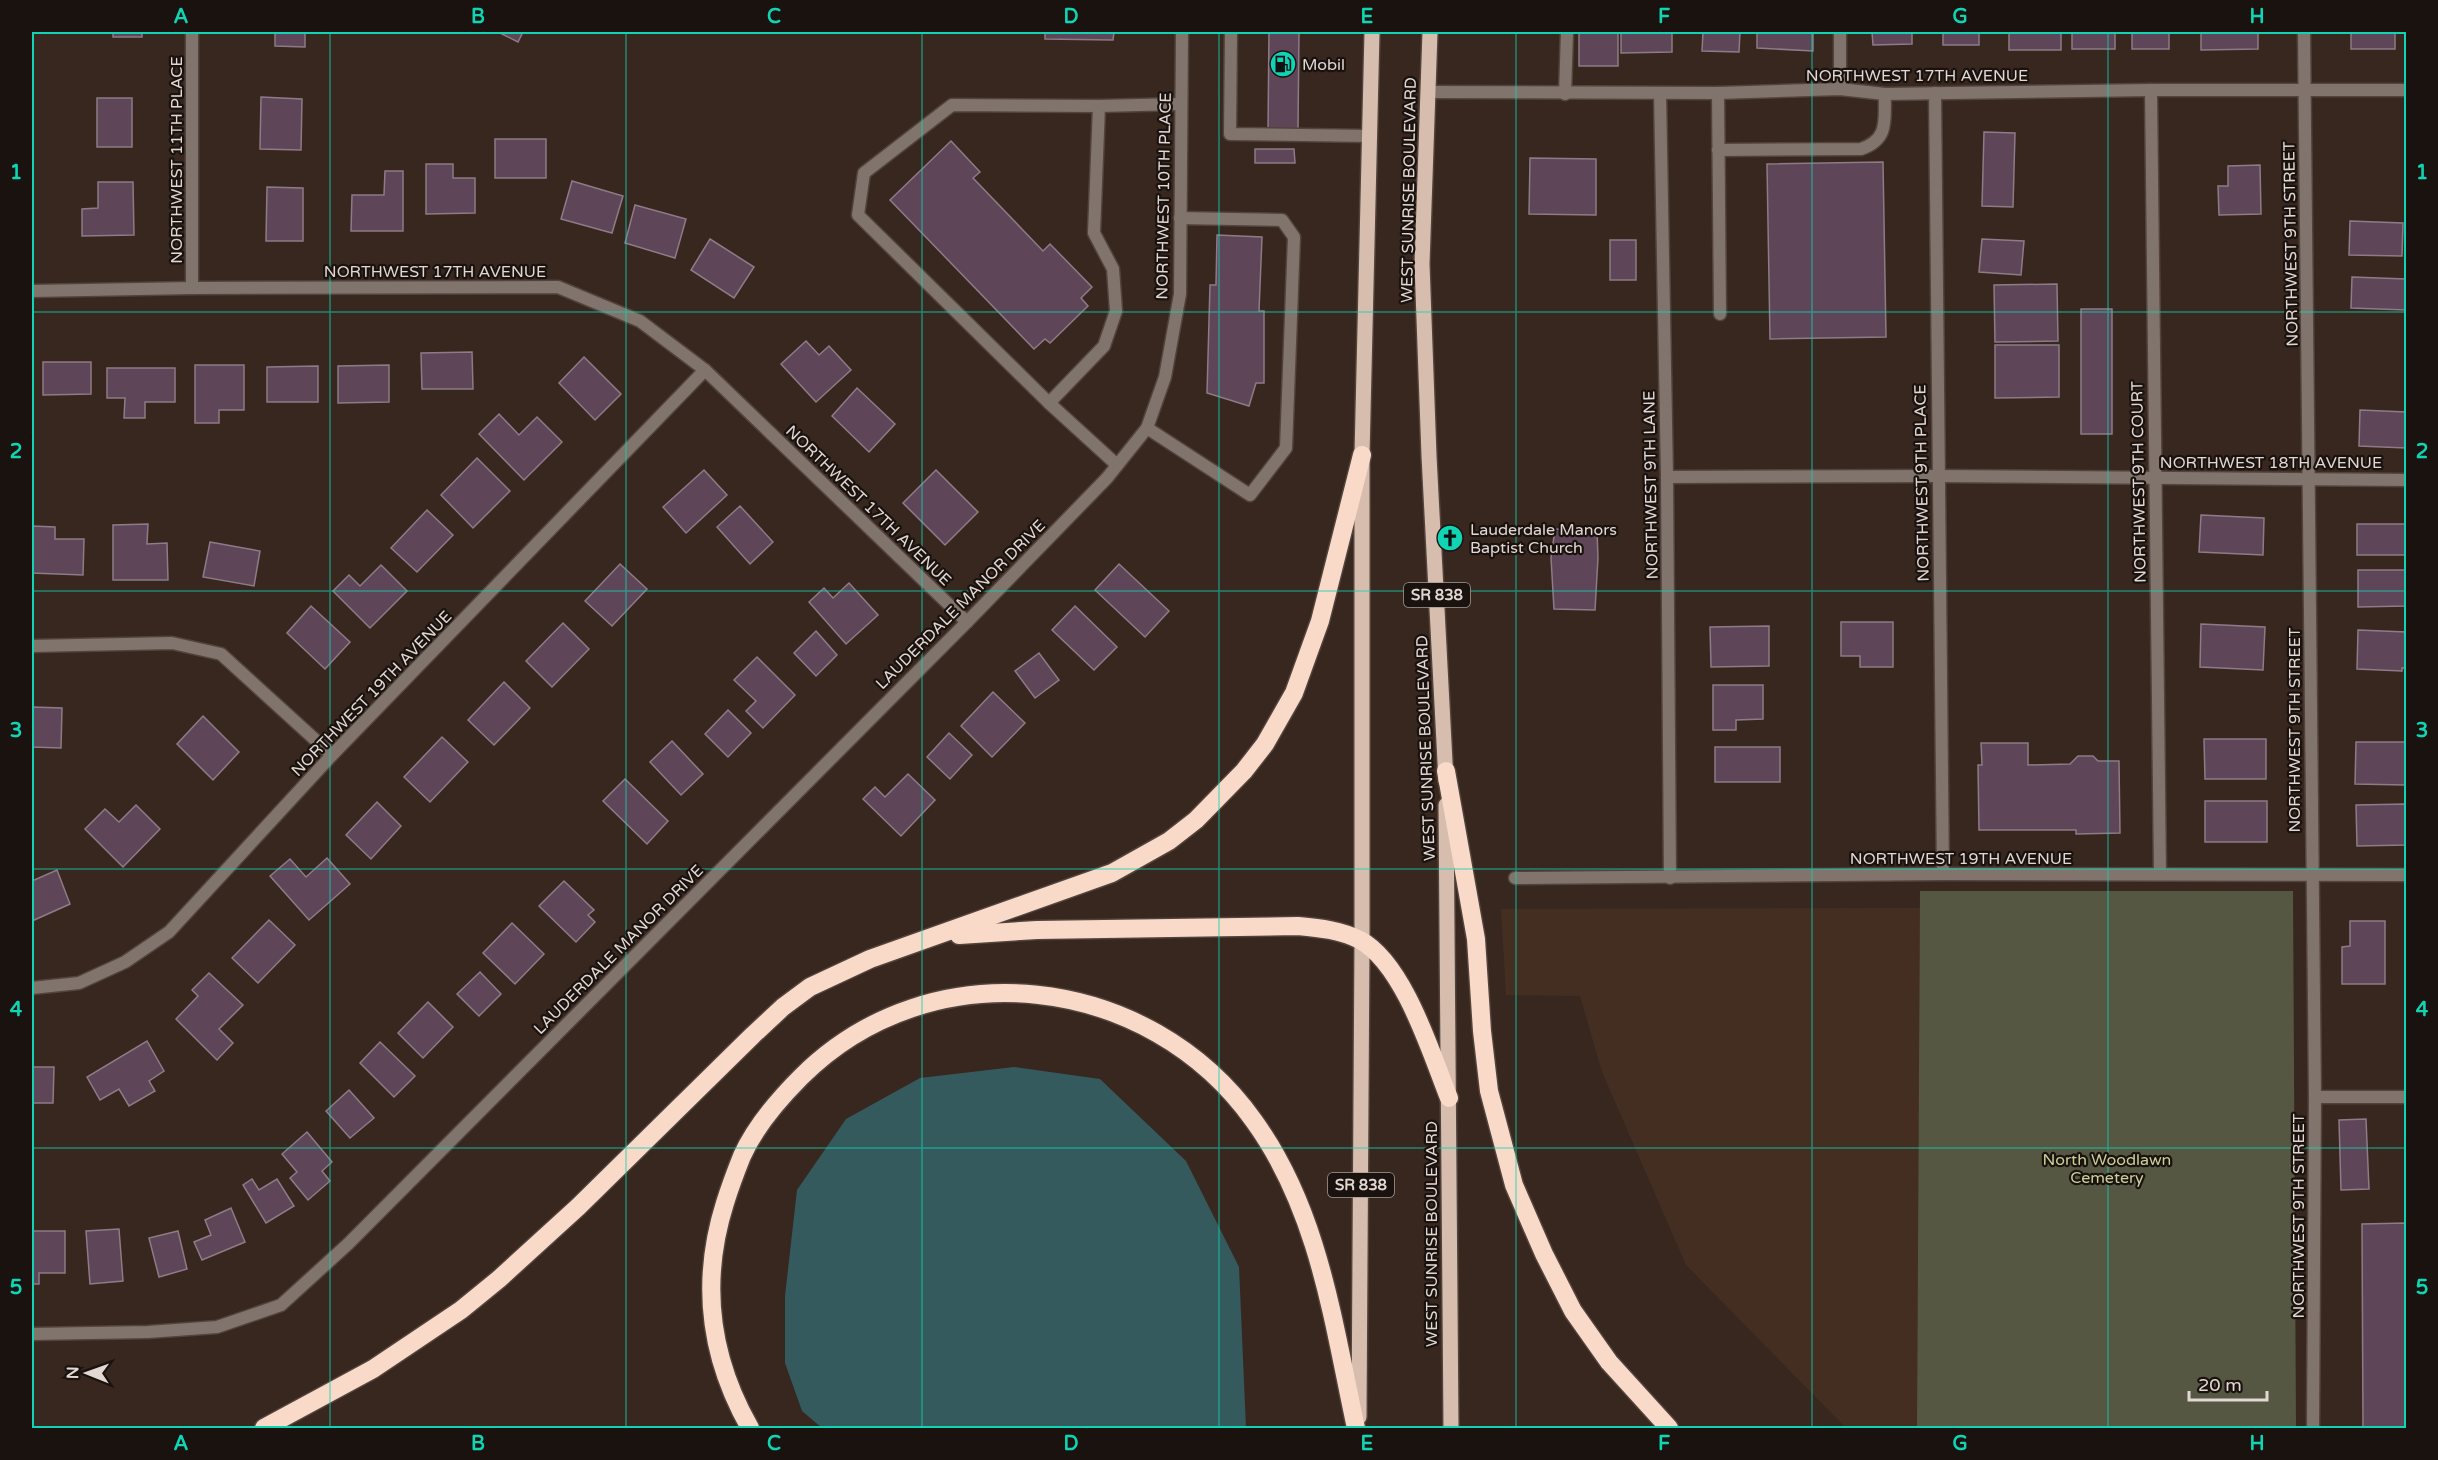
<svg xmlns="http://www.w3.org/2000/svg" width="2438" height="1460" font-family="'Varela Round',sans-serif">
<rect width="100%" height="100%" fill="#37271f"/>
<path fill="#442e22" d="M1920,908L1917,1428H1846L1686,1265L1602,1072L1580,996L1506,995L1501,909Z"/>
<path fill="#555742" d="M1920,891H2293L2296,1428H1917Z"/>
<path fill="#355a5d" d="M1014,1067L1100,1079L1186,1161L1239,1267L1246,1428H822L802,1411L785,1363V1296L797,1190L846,1119L920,1078Z"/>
<g fill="#5e4557" stroke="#8d7b87" stroke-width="1.5">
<rect x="113" y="32" width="29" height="5"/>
<path d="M275,32H305V47L275,46Z"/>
<path d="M498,32H523L518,42Z"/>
<path d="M1045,32H1114L1113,40L1045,39Z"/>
<path d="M1269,32H1299L1298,130H1268Z"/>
<rect x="1579" y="32" width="39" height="34"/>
<path d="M1621,32H1672V52L1621,53Z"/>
<path d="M1703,32H1740L1739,52L1702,51Z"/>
<path d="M1757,32H1813V51L1757,48Z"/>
<path d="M1872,32H1912V44L1873,45Z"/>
<rect x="1943" y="32" width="36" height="13"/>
<rect x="2009" y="32" width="52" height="18"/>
<rect x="2072" y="32" width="43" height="17"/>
<rect x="2132" y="32" width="37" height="17"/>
<path d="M2201,32H2258V49L2201,50Z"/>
<rect x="2351" y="32" width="44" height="17"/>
<path d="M261,97L302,99L301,150L260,149Z"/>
<rect x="97" y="98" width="35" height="49"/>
<path d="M1984,132L2015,133L2013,207L1982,206Z"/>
<rect x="495" y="139" width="51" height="39"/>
<path d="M951,141L980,172L973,178L1043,251L1050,244L1092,287L1081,298L1088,306L1050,343L1045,339L1034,349L890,200Z"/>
<path d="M1255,149H1294L1295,163H1255Z"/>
<path d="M1530,158L1596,159V215L1529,214Z"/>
<path d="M1883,162L1886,337L1770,339L1767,164Z"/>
<path d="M426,164H453V178H475V213L426,214Z"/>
<path d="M2260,165L2261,214L2219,215L2218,186H2228V166Z"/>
<path d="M385,171H403V231H351L352,195H384Z"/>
<path d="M572,181L623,196L612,233L561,219Z"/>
<path d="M98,182H133L134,235L82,236V209L98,208Z"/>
<path d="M267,187L303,188V241H266Z"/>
<path d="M635,205L686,219L675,258L625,243Z"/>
<path d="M2350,221L2403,223L2402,256L2349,255Z"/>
<path d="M1217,235L1262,237L1259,311H1264V383H1256L1249,406L1207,393L1210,285H1216Z"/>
<path d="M710,239L754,267L734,298L691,270Z"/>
<path d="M1982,239L2024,241L2021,275L1979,272Z"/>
<rect x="1610" y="240" width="26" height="40"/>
<path d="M2352,277L2406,279V310L2351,308Z"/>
<path d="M2057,284L2058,341L1995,342L1994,285Z"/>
<rect x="2081" y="309" width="31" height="125"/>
<path d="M806,341L819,355L829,346L851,370L816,402L781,364Z"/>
<path d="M1995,345H2059V397L1995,398Z"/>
<path d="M472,352L473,389H422L421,353Z"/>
<path d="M584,357L621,394L595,420L559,383Z"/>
<path d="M43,362H91V394L43,395Z"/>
<path d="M195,365H244V410H219V423H195Z"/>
<path d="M389,365V402L338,403V366Z"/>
<path d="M318,366V402H267V367Z"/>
<path d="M107,368H175V402H145V418H124L125,398H107Z"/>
<path d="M857,388L895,424L869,452L832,416Z"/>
<path d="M2360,410L2406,412V448L2359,446Z"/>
<path d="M499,414L519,435L537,417L562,442L524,480L479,434Z"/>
<path d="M477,458L510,491L473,528L441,495Z"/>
<path d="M704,470L727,495L686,533L663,507Z"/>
<path d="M936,470L978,512L945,545L903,503Z"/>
<path d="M740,506L773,542L750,564L717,527Z"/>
<path d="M427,510L453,535L417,572L391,548Z"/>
<path d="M2201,515L2264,518L2263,555L2199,552Z"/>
<path d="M148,524L147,544L167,543L168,580H113V525Z"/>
<rect x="2357" y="524" width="49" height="31"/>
<path d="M32,526L55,527V539H84L83,575L32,573Z"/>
<path d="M1555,529L1597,531L1598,558L1595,610L1554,609L1551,558Z"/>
<path d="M210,542L260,551L254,586L203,577Z"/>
<path d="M620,564L647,589L612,626L585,601Z"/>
<path d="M1119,564L1169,611L1145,637L1095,590Z"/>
<path d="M381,565L407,591L370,628L333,591L349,575L360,586Z"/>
<path d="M2358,570H2406V606L2358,607Z"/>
<path d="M849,583L878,615L846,644L809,602L824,588L833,598Z"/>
<path d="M311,606L350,642L325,669L287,633Z"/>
<path d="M1075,606L1117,647L1094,670L1052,630Z"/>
<path d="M1841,622H1893V667H1860V656H1841Z"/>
<path d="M563,623L589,649L552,687L526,661Z"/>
<path d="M2201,624L2265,627L2263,670L2200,667Z"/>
<path d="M1769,626V666L1711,667L1710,627Z"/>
<path d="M2358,630L2406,632V668H2402V671L2357,669Z"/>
<path d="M816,631L837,655L816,676L794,653Z"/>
<path d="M1039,653L1059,680L1035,698L1015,671Z"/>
<path d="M757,657L795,695L763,728L746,711L756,701L734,680Z"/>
<path d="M504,682L530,708L494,745L468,720Z"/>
<path d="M1713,685H1763V719L1736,720V730H1713Z"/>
<path d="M993,692L1025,723L992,757L961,726Z"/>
<path d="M32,707L62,708L61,748L32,747Z"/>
<path d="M728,710L751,733L728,757L705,734Z"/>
<path d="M203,716L239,752L213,780L177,744Z"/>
<path d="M949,733L972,755L950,779L927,757Z"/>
<path d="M442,737L468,762L430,802L404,777Z"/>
<path d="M2204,739H2266V779H2205Z"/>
<path d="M672,741L703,774L681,795L650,762Z"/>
<path d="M2356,742H2406V785L2355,784Z"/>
<path d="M1981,743H2028V765L2070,764L2078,756H2093L2098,761H2119L2120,833L2076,834V830H1979L1978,765H1982Z"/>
<rect x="1715" y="747" width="65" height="35"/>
<path d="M908,774L935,800L901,836L863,799L875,787L885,797Z"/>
<path d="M625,779L668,821L647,844L603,801Z"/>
<rect x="2205" y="801" width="62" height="41"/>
<path d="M377,802L401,826L371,859L346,835Z"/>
<path d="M2406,804V845L2357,846L2356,805Z"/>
<path d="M136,805L160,829L123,867L85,829L105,809L119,822Z"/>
<path d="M327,858L350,884L309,920L270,876L290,859L306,877Z"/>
<path d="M57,870L70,904L32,921V881Z"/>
<path d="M564,881L594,910L588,915L595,922L576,942L539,906Z"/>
<path d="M269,920L295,945L258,983L232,958Z"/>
<path d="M2350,921H2385V984H2342V947L2350,946Z"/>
<path d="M512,923L544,954L515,984L483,953Z"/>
<path d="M480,972L501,994L479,1016L457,994Z"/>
<path d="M209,973L243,1005L219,1029L233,1043L217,1060L176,1019L198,996L192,990Z"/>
<path d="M428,1002L453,1027L423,1058L398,1033Z"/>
<path d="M147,1041L164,1071L149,1081L155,1091L129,1106L119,1089L100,1100L87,1077Z"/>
<path d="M380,1042L415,1076L394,1097L360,1063Z"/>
<path d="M32,1067H54L53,1103H32Z"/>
<path d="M349,1090L374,1118L350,1138L326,1111Z"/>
<path d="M2366,1119L2369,1189L2341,1190L2339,1120Z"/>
<path d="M307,1132L332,1162L322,1171L330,1181L308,1200L290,1178L297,1172L282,1154Z"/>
<path d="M252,1179L259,1190L277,1179L294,1206L266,1223L243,1185Z"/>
<path d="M231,1208L245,1242L202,1260L194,1242L211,1235L205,1220Z"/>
<path d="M2406,1223V1428H2363L2362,1224Z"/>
<path d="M119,1229L123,1281L90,1284L86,1231Z"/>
<path d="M32,1231H65V1273H39V1284H32Z"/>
<path d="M178,1231L187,1269L159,1277L149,1238Z"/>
</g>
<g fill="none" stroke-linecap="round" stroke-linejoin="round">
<defs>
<g id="service">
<path d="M1231,32L1230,134L1369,136"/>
<path d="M1718,93L1720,314"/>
<path d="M1565,94L1567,32"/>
<path d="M1718,150L1861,149C1890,139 1884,119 1885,94"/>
<path d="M1049,403L858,215L864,173L952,105L1099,106"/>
<path d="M1147,428L1250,495L1286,448L1294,237L1282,220L1180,218"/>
<path d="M1117,465L1049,403L1104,346L1116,311L1113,269L1094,233L1099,106L1181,104"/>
</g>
<g id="minor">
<path d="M192,32V288"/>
<path d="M1840,32V89"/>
<path d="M2304,32L2315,1097L2313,1428"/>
<path d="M2151,90L2160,874"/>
<path d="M1428,92L1718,93L1840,89L1885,94L2151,90H2406"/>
<path d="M1660,93L1667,477L1670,878"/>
<path d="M1935,93L1943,874"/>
<path d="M32,291L192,288L558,287L640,321L705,370L967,622"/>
<path d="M1667,477L1938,476L2406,480"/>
<path d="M32,646L172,643L221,654L332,755"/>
<path d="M1515,878L1943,874L2406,875"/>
<path d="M32,988L79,983L125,962L169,932L332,755L705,370"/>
<path d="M2315,1097H2406"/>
<path d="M32,1334L148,1332L217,1327L281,1305L348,1244L967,622L1107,478L1147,428L1165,377L1180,294L1182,32"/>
</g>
<g id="primary">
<path d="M1430,32L1422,264L1429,456L1446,781"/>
<path d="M1446,805L1451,1428"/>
<path d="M1359,1417L1362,941V455L1372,32"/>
</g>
<g id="motorway">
<path d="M1446,771L1476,939L1482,1031L1489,1091L1514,1185L1544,1254L1573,1311L1609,1362L1669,1428"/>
<path d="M959,935L1037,930L1298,926C1320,928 1340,930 1360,940C1404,964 1431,1053 1449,1098"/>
<path d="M264,1428L373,1369L461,1310L499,1279L578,1207L753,1035L783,1007L810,987L870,959L1112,873L1169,841L1196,820L1244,771L1265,744L1294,693L1320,621L1362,455"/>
<path d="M750,1428C709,1356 700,1282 725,1203C730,1187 736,1171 742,1156C755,1127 778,1100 801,1077C931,947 1149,973 1254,1121C1319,1211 1333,1322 1356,1428"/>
</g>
</defs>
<use href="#service" stroke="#52433c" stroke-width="15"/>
<use href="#minor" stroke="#52433c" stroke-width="15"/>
<use href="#primary" stroke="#52433c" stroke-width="18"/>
<use href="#motorway" stroke="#52433c" stroke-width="21"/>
<use href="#service" stroke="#81746d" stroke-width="12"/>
<use href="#minor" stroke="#81746d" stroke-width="12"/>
<use href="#primary" stroke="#d7bdae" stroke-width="15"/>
<use href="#motorway" stroke="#f9d9c8" stroke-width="18"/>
</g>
<path fill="none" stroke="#0fd5b4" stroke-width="1.5" stroke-opacity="0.55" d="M330,32V1428M626,32V1428M922,32V1428M1219,32V1428M1516,32V1428M1812,32V1428M2108,32V1428M32,312H2406M32,591H2406M32,869H2406M32,1148H2406"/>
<defs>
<symbol id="fuel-disc" viewBox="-11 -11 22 22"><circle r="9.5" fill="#0fd5b4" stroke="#19120e"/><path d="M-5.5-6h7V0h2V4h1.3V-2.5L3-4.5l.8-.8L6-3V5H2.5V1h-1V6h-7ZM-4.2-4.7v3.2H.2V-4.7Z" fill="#111"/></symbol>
<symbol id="church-disc" viewBox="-11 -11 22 22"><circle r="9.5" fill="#0fd5b4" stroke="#19120e"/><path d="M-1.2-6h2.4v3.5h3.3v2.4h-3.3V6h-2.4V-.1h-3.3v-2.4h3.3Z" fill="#111"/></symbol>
</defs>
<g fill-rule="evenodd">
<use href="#fuel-disc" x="1268" y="49" width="30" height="30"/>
<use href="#church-disc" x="1435" y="523" width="30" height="30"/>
</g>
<g text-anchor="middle" stroke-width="4.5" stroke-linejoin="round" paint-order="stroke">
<g fill="#19120e" stroke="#a69c97" stroke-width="1.5">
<rect x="1404" y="583" width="66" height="24" rx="4.5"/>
<rect x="1328" y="1173" width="66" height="24" rx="4.5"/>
</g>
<g font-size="15" font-weight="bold" fill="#e2d7d2">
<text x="1437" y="600">SR 838</text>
<text x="1361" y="1190">SR 838</text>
</g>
<g font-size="16" fill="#e2d7d2" stroke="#19120e" text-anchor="start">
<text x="1302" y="70">Mobil</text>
<text x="1470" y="535">Lauderdale Manors<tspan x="1470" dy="18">Baptist Church</tspan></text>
</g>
<g font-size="16" fill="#e2d7d2" stroke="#19120e">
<text x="1917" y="81">NORTHWEST 17TH AVENUE</text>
<text transform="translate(176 160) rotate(-90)" y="6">NORTHWEST 11TH PLACE</text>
<text transform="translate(1408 190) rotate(-89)" y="6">WEST SUNRISE BOULEVARD</text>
<text transform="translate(1163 196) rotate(-89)" y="6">NORTHWEST 10TH PLACE</text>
<text transform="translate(2290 244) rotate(-91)" y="6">NORTHWEST 9TH STREET</text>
<text x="435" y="277">NORTHWEST 17TH AVENUE</text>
<text x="2271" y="468">NORTHWEST 18TH AVENUE</text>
<text transform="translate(2138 482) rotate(-91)" y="6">NORTHWEST 9TH COURT</text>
<text transform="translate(1921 483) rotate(-91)" y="6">NORTHWEST 9TH PLACE</text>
<text transform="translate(1650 485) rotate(-91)" y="6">NORTHWEST 9TH LANE</text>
<text transform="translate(869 505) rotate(44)" y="6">NORTHWEST 17TH AVENUE</text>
<text transform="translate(960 604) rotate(-45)" y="6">LAUDERDALE MANOR DRIVE</text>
<text transform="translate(371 693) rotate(-46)" y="6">NORTHWEST 19TH AVENUE</text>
<text transform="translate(2294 730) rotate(-90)" y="6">NORTHWEST 9TH STREET</text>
<text transform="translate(1425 748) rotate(-92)" y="6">WEST SUNRISE BOULEVARD</text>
<text x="1961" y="864">NORTHWEST 19TH AVENUE</text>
<text transform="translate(618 949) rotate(-45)" y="6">LAUDERDALE MANOR DRIVE</text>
<text transform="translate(2298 1216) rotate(-90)" y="6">NORTHWEST 9TH STREET</text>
<text transform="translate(1431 1234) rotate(-90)" y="6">WEST SUNRISE BOULEVARD</text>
</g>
<g font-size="16" fill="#cbcf99" stroke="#19120e">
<text x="2107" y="1165">North Woodlawn<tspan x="2107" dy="18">Cemetery</tspan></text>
</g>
</g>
<rect width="2438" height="1460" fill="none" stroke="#19120e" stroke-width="66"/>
<g transform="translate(87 1373) rotate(271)" stroke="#19120e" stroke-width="4.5" paint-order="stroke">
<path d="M0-4.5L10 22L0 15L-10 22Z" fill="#e2d7d2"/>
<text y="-9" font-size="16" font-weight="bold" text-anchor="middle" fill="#e2d7d2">N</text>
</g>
<path d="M2189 1391v9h78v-9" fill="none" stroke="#e2d7d2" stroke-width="3"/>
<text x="2198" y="1391" font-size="18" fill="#e2d7d2" stroke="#19120e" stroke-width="4.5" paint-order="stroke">20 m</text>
<rect x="33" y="33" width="2372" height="1394" fill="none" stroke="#0fd5b4" stroke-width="2"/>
<g font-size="20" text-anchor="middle" font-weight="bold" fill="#0fd5b4">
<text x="181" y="23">A</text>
<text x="478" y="23">B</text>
<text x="774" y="23">C</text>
<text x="1071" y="23">D</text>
<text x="1367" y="23">E</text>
<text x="1664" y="23">F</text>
<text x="1960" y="23">G</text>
<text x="2257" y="23">H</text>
<text x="16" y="179">1</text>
<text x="2422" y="179">1</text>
<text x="16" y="458">2</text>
<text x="2422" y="458">2</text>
<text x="16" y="737">3</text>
<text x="2422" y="737">3</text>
<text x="16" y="1016">4</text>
<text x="2422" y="1016">4</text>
<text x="16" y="1294">5</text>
<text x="2422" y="1294">5</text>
<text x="181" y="1450">A</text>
<text x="478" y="1450">B</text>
<text x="774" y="1450">C</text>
<text x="1071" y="1450">D</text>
<text x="1367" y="1450">E</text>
<text x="1664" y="1450">F</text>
<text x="1960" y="1450">G</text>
<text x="2257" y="1450">H</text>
</g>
</svg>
